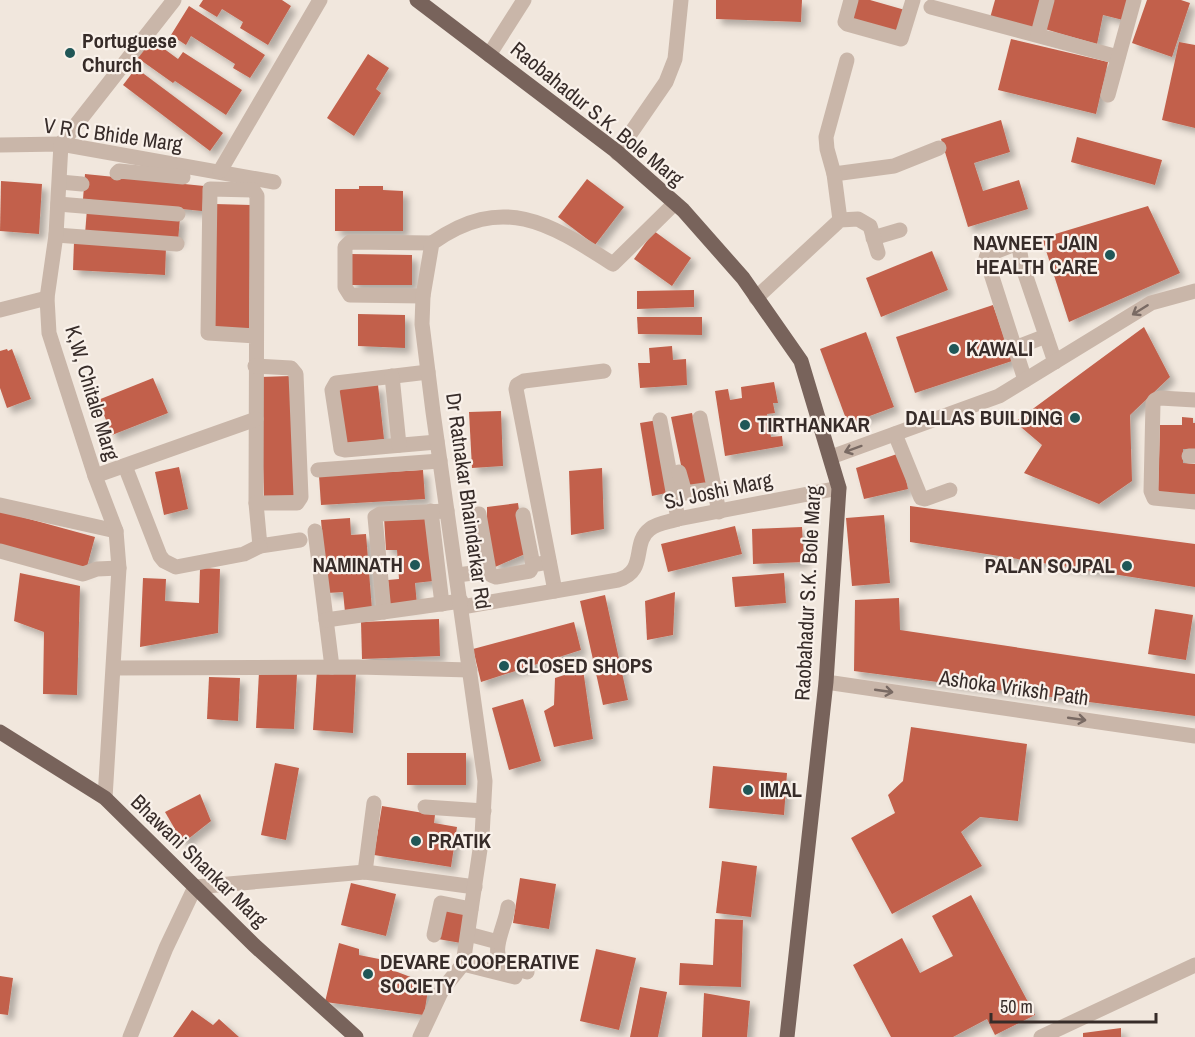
<svg xmlns="http://www.w3.org/2000/svg" width="1195" height="1037" font-family="'Archivo Narrow',sans-serif">
<defs>
<filter id="shadow"><feDropShadow dx="5.5" dy="5.5" stdDeviation="3" flood-color="#0004"/></filter>
</defs>
<rect width="100%" height="100%" fill="#f1e7dd"/>
<g fill="#c2604b" filter="url(#shadow)">
<path d="M203,0H282L291,6L268,45L240,28L243,22L222,9L217,17L199,6Z"/>
<path d="M716,0H802L801,22L716,19Z"/>
<path d="M855,0H870L905,10L897,35L849,21Z"/>
<path d="M995,0H1041L1033,30L990,18Z"/>
<path d="M1054,0H1129L1123,20L1103,15L1097,44L1045,29Z"/>
<path d="M1147,0H1181L1190,3L1172,57L1132,43Z"/>
<path d="M189,6L265,55L250,78L233,68L235,64L191,36L186,45L171,35Z"/>
<path d="M148,37L178,59L183,52L242,90L226,115L175,81L173,83L135,56Z"/>
<path d="M1011,39L1108,62L1096,114L998,90Z"/>
<path d="M1179,42L1195,45V128L1162,120Z"/>
<path d="M368,54L389,68L376,89L381,93L354,136L327,118Z"/>
<path d="M136,68L223,133L210,151L123,85Z"/>
<path d="M1001,120L1010,152L974,163L983,191L1019,180L1028,209L968,227L941,139Z"/>
<path d="M1077,137L1162,160L1155,185L1071,162Z"/>
<path d="M85,174L204,186L202,211L83,199Z"/>
<path d="M587,179L624,207L595,245L558,217Z"/>
<path d="M1,181L42,184L39,234L0,231Z"/>
<path d="M359,186H383V190L403,191V231H335V189H359Z"/>
<path d="M215,204L251,205L249,329L213,328Z"/>
<path d="M1148,206L1180,273L1069,322L1042,238Z"/>
<path d="M87,209L180,217L178,241L85,234Z"/>
<path d="M654,231L691,258L672,286L634,259Z"/>
<path d="M74,242L166,247L165,275L73,270Z"/>
<path d="M932,251L948,290L881,317L866,278Z"/>
<path d="M351,254L412,255V285H351Z"/>
<path d="M694,290V307L637,309V291Z"/>
<path d="M993,305L1012,361L915,393L896,337Z"/>
<path d="M358,314L405,315V348L358,346Z"/>
<path d="M637,317H702V335L638,334Z"/>
<path d="M1144,327L1170,377L1130,415L1132,481L1099,504L1024,473L1042,445L1015,422Z"/>
<path d="M866,332L894,407L848,424L820,349Z"/>
<path d="M672,346L673,360L686,359L687,385L640,388L638,363H650L649,348Z"/>
<path d="M7,349L8,351L12,349L31,399L7,408L0,388V351Z"/>
<path d="M291,376L295,495L264,496L260,377Z"/>
<path d="M153,378L168,413L112,435L98,400Z"/>
<path d="M774,382L778,403H773L775,413L767,414L771,437L782,436L783,446L725,456L715,391L728,389L730,400L742,398L741,387Z"/>
<path d="M378,385L384,439L344,444L338,389Z"/>
<path d="M501,411L503,466L472,468L469,412Z"/>
<path d="M692,413L707,484L686,489L671,417Z"/>
<path d="M1182,417L1193,418V423H1195V449H1183V463L1195,464V494L1158,493L1160,425H1182Z"/>
<path d="M658,420L671,492L652,496L640,423Z"/>
<path d="M900,453L908,489L864,499L856,468Z"/>
<path d="M179,467L188,509L164,515L155,472Z"/>
<path d="M602,468L604,529L571,535L569,471Z"/>
<path d="M423,470L425,499L321,505L319,476Z"/>
<path d="M518,503L525,554L495,567L487,541V507Z"/>
<path d="M910,506L1195,544V587L910,542Z"/>
<path d="M0,511L95,537L86,570L0,547Z"/>
<path d="M428,514L433,581L415,583L417,605L390,607L388,580L399,579L397,550H386L384,517Z"/>
<path d="M884,515L890,583L852,586L846,518Z"/>
<path d="M350,518L351,535L366,534L372,610L345,612L343,592L327,593L321,520Z"/>
<path d="M735,526L742,554L668,572L661,544Z"/>
<path d="M802,527L804,562L753,564L752,529Z"/>
<path d="M200,568L220,569L218,633L140,647L143,578L166,579L165,601L199,603Z"/>
<path d="M20,573L80,586L77,695L43,694L44,632L14,621Z"/>
<path d="M784,573L786,603L735,607L732,577Z"/>
<path d="M675,592L673,635L647,640L645,601Z"/>
<path d="M605,595L628,700L603,705L580,601Z"/>
<path d="M899,598L900,630L1195,674V716L854,671L855,600Z"/>
<path d="M1155,609L1193,615L1186,660L1148,654Z"/>
<path d="M439,619L440,656L362,659L361,622Z"/>
<path d="M574,622L581,650L481,682L473,649Z"/>
<path d="M583,669L593,739L554,747L544,711L554,705L555,678Z"/>
<path d="M317,670L356,672L353,733L313,730Z"/>
<path d="M259,672L297,674L294,729L256,728Z"/>
<path d="M209,677L240,678L238,721L207,719Z"/>
<path d="M523,699L541,761L509,770L492,708Z"/>
<path d="M911,727L1027,744L1018,821L980,817L961,832L982,866L892,914L851,838L895,813L888,795L903,781Z"/>
<rect x="407" y="753" width="59" height="32"/>
<path d="M275,763L299,768L286,840L261,835Z"/>
<path d="M713,766L787,773L784,815L709,808Z"/>
<path d="M200,794L211,821L183,843L165,812Z"/>
<path d="M382,806L435,815L434,823L457,827L451,867L374,855Z"/>
<path d="M722,861L757,866L751,917L716,913Z"/>
<path d="M520,878L556,884L549,929L513,923Z"/>
<path d="M351,883L396,894L386,936L341,925Z"/>
<path d="M971,895L1035,1015L995,1035L987,1019L953,1037H891L853,965L902,938L920,973L953,956L932,916Z"/>
<path d="M444,906L466,911L461,943L438,939Z"/>
<path d="M715,919L743,920L741,987L679,985L680,963L713,965Z"/>
<path d="M339,943L359,949V955L379,959V965L429,984L424,1015L325,1002Z"/>
<path d="M596,949L636,958L619,1030L580,1021Z"/>
<path d="M0,976L13,978L8,1015L0,1014Z"/>
<path d="M640,987L667,992L658,1037H630Z"/>
<path d="M704,993L750,1001L747,1037H702Z"/>
<path d="M192,1010L213,1025L219,1019L239,1037H173Z"/>
<path d="M1121,1028V1037H1083V1033Z"/>
</g>
<g fill="none" stroke-linecap="round" stroke-linejoin="round">
<g stroke="#c9b6a9" stroke-width="15">
<path d="M851,0L845,22L847,24L901,39L913,0"/>
<path d="M931,7L1118,57"/>
<path d="M1038,34L1047,0"/>
<path d="M489,55L524,0"/>
<path d="M1108,95L1134,0"/>
<path d="M0,145L61,144L274,182"/>
<path d="M617,153L666,82L675,59L681,0"/>
<path d="M220,171L320,0"/>
<path d="M117,173L119,171L183,177"/>
<path d="M834,174L894,166L939,148"/>
<path d="M60,182L82,184"/>
<path d="M58,204L178,214"/>
<path d="M840,220L834,174L827,149L826,137L847,60"/>
<path d="M56,235L177,244"/>
<path d="M873,238L900,230"/>
<path d="M423,296L350,295L345,287V247L350,242L432,243"/>
<path d="M756,298L840,220L858,219L870,226L878,253"/>
<path d="M0,310L47,298"/>
<path d="M256,336L208,333L210,189L253,190L257,196L256,503L260,546L300,540"/>
<path d="M1015,348L1046,336"/>
<path d="M255,366L291,368L296,374L301,497L297,503H256"/>
<path d="M428,372L336,383L332,390L341,449L345,450L437,442"/>
<path d="M392,376L399,445"/>
<path d="M1025,380L986,258L987,255L1015,244L1019,246L1022,265L1055,362"/>
<path d="M1195,400L1160,398L1155,400L1153,403L1151,491L1154,498L1195,502"/>
<path d="M700,418L719,512"/>
<path d="M660,420L678,519"/>
<path d="M895,434L921,498L925,499L950,490"/>
<path d="M1189,456H1195"/>
<path d="M831,457L999,396L1151,303L1195,291"/>
<path d="M125,466L160,556L164,561L176,567L244,554L260,546"/>
<path d="M318,470L440,461"/>
<path d="M679,472L685,493L705,490"/>
<path d="M95,476L256,419"/>
<path d="M0,505L116,531"/>
<path d="M431,511L442,604"/>
<path d="M479,514L489,571"/>
<path d="M523,515L533,565"/>
<path d="M315,531L332,667"/>
<path d="M0,551L83,574L97,569L119,568"/>
<path d="M457,575L489,571L491,575L496,577L530,571L533,565L549,562"/>
<path d="M555,591L516,389L517,385L524,381L604,371"/>
<path d="M462,607L618,580C648,571 631,543 650,529C657,523 670,522 678,519L839,488"/>
<path d="M384,612L375,517L380,514L447,511"/>
<path d="M326,620L461,601"/>
<path d="M114,668L358,667L470,670"/>
<path d="M826,682L1195,736"/>
<path d="M105,798L119,568L116,531L95,476L49,333L47,298L56,235L61,144L174,0"/>
<path d="M425,807L484,811"/>
<path d="M365,872L374,803"/>
<path d="M508,907C506,924 491,948 501,963L527,972"/>
<path d="M468,934L498,942"/>
<path d="M434,935L441,903L471,909"/>
<path d="M463,964L515,977"/>
<path d="M130,1037L166,948L195,887L365,872L475,887"/>
<path d="M420,1037L442,990L463,964L482,836L485,781L433,412L422,324L423,296L432,243C503,193 549,223 613,264L675,203"/>
<path d="M1041,1037L1195,965"/>
</g>
<g stroke="#78635b" stroke-width="15">
<path d="M417,0L616,151L683,210L743,278L801,361L839,488L826,682L787,1037"/>
<path d="M0,732L105,798L254,945L356,1037"/>
</g>
</g>
<defs><path id="oneway-shaft" d="M-6 0H5M1.5-3L5.5 0L1.5 3" fill="none" stroke-width="1.6" stroke-linecap="round" stroke-linejoin="round" transform="scale(1.5)"/></defs>
<g stroke="#796a63">
<use href="#oneway-shaft" transform="translate(1140 310) rotate(148)"/>
<use href="#oneway-shaft" transform="translate(853 449) rotate(160)"/>
<use href="#oneway-shaft" transform="translate(884 691) rotate(8)"/>
<use href="#oneway-shaft" transform="translate(1077 719) rotate(8)"/>
</g>
<g fill="#205757" stroke="#f9f1ea" stroke-width="2">
<circle cx="70" cy="53" r="6"/>
<circle cx="1110" cy="255" r="6"/>
<circle cx="954" cy="349" r="6"/>
<circle cx="1075" cy="418" r="6"/>
<circle cx="745" cy="425" r="6"/>
<circle cx="415" cy="565" r="6"/>
<circle cx="1127" cy="566" r="6"/>
<circle cx="504" cy="666" r="6"/>
<circle cx="748" cy="790" r="6"/>
<circle cx="416" cy="841" r="6"/>
<circle cx="368" cy="974" r="6"/>
</g>
<g text-anchor="middle" stroke-width="4.5" stroke-linejoin="round" paint-order="stroke">
<g font-size="21" font-weight="bold" fill="#372c29" stroke="#f9f1ea" text-anchor="start">
<text x="82" y="48">Portuguese<tspan x="82" dy="24">Church</tspan></text>
<text x="1098" y="250" text-anchor="end">NAVNEET JAIN<tspan x="1098" dy="24">HEALTH CARE</tspan></text>
<text x="966" y="356">KAWALI</text>
<text x="1063" y="425" text-anchor="end">DALLAS BUILDING</text>
<text x="757" y="432">TIRTHANKAR</text>
<text x="403" y="572" text-anchor="end">NAMINATH</text>
<text x="1115" y="573" text-anchor="end">PALAN SOJPAL</text>
<text x="516" y="673">CLOSED SHOPS</text>
<text x="760" y="797">IMAL</text>
<text x="428" y="848">PRATIK</text>
<text x="380" y="969">DEVARE COOPERATIVE<tspan x="380" dy="24">SOCIETY</tspan></text>
</g>
<g font-size="21" fill="#372c29" stroke="#f9f1ea">
<text transform="translate(597 114) rotate(39)" y="7">Raobahadur S.K. Bole Marg</text>
<text transform="translate(113 135) rotate(8)" y="7">V R C Bhide Marg</text>
<text transform="translate(92 393) rotate(73)" y="7">K,W, Chitale Marg</text>
<text transform="translate(718 491) rotate(-12)" y="7">SJ Joshi Marg</text>
<text transform="translate(468 501) rotate(82)" y="7">Dr Ratnakar Bhaindarkar Rd</text>
<text transform="translate(808 593) rotate(-87)" y="7">Raobahadur S.K. Bole Marg</text>
<text transform="translate(1014 688) rotate(8)" y="7">Ashoka Vriksh Path</text>
<text transform="translate(199 861) rotate(44)" y="7">Bhawani Shankar Marg</text>
</g>
</g>
<path d="M991 1013v9h165v-9" fill="none" stroke="#372c29" stroke-width="3"/>
<text x="1000" y="1013" font-size="18" fill="#372c29" stroke="#f9f1ea" stroke-width="4.5" paint-order="stroke">50 m</text>
</svg>
